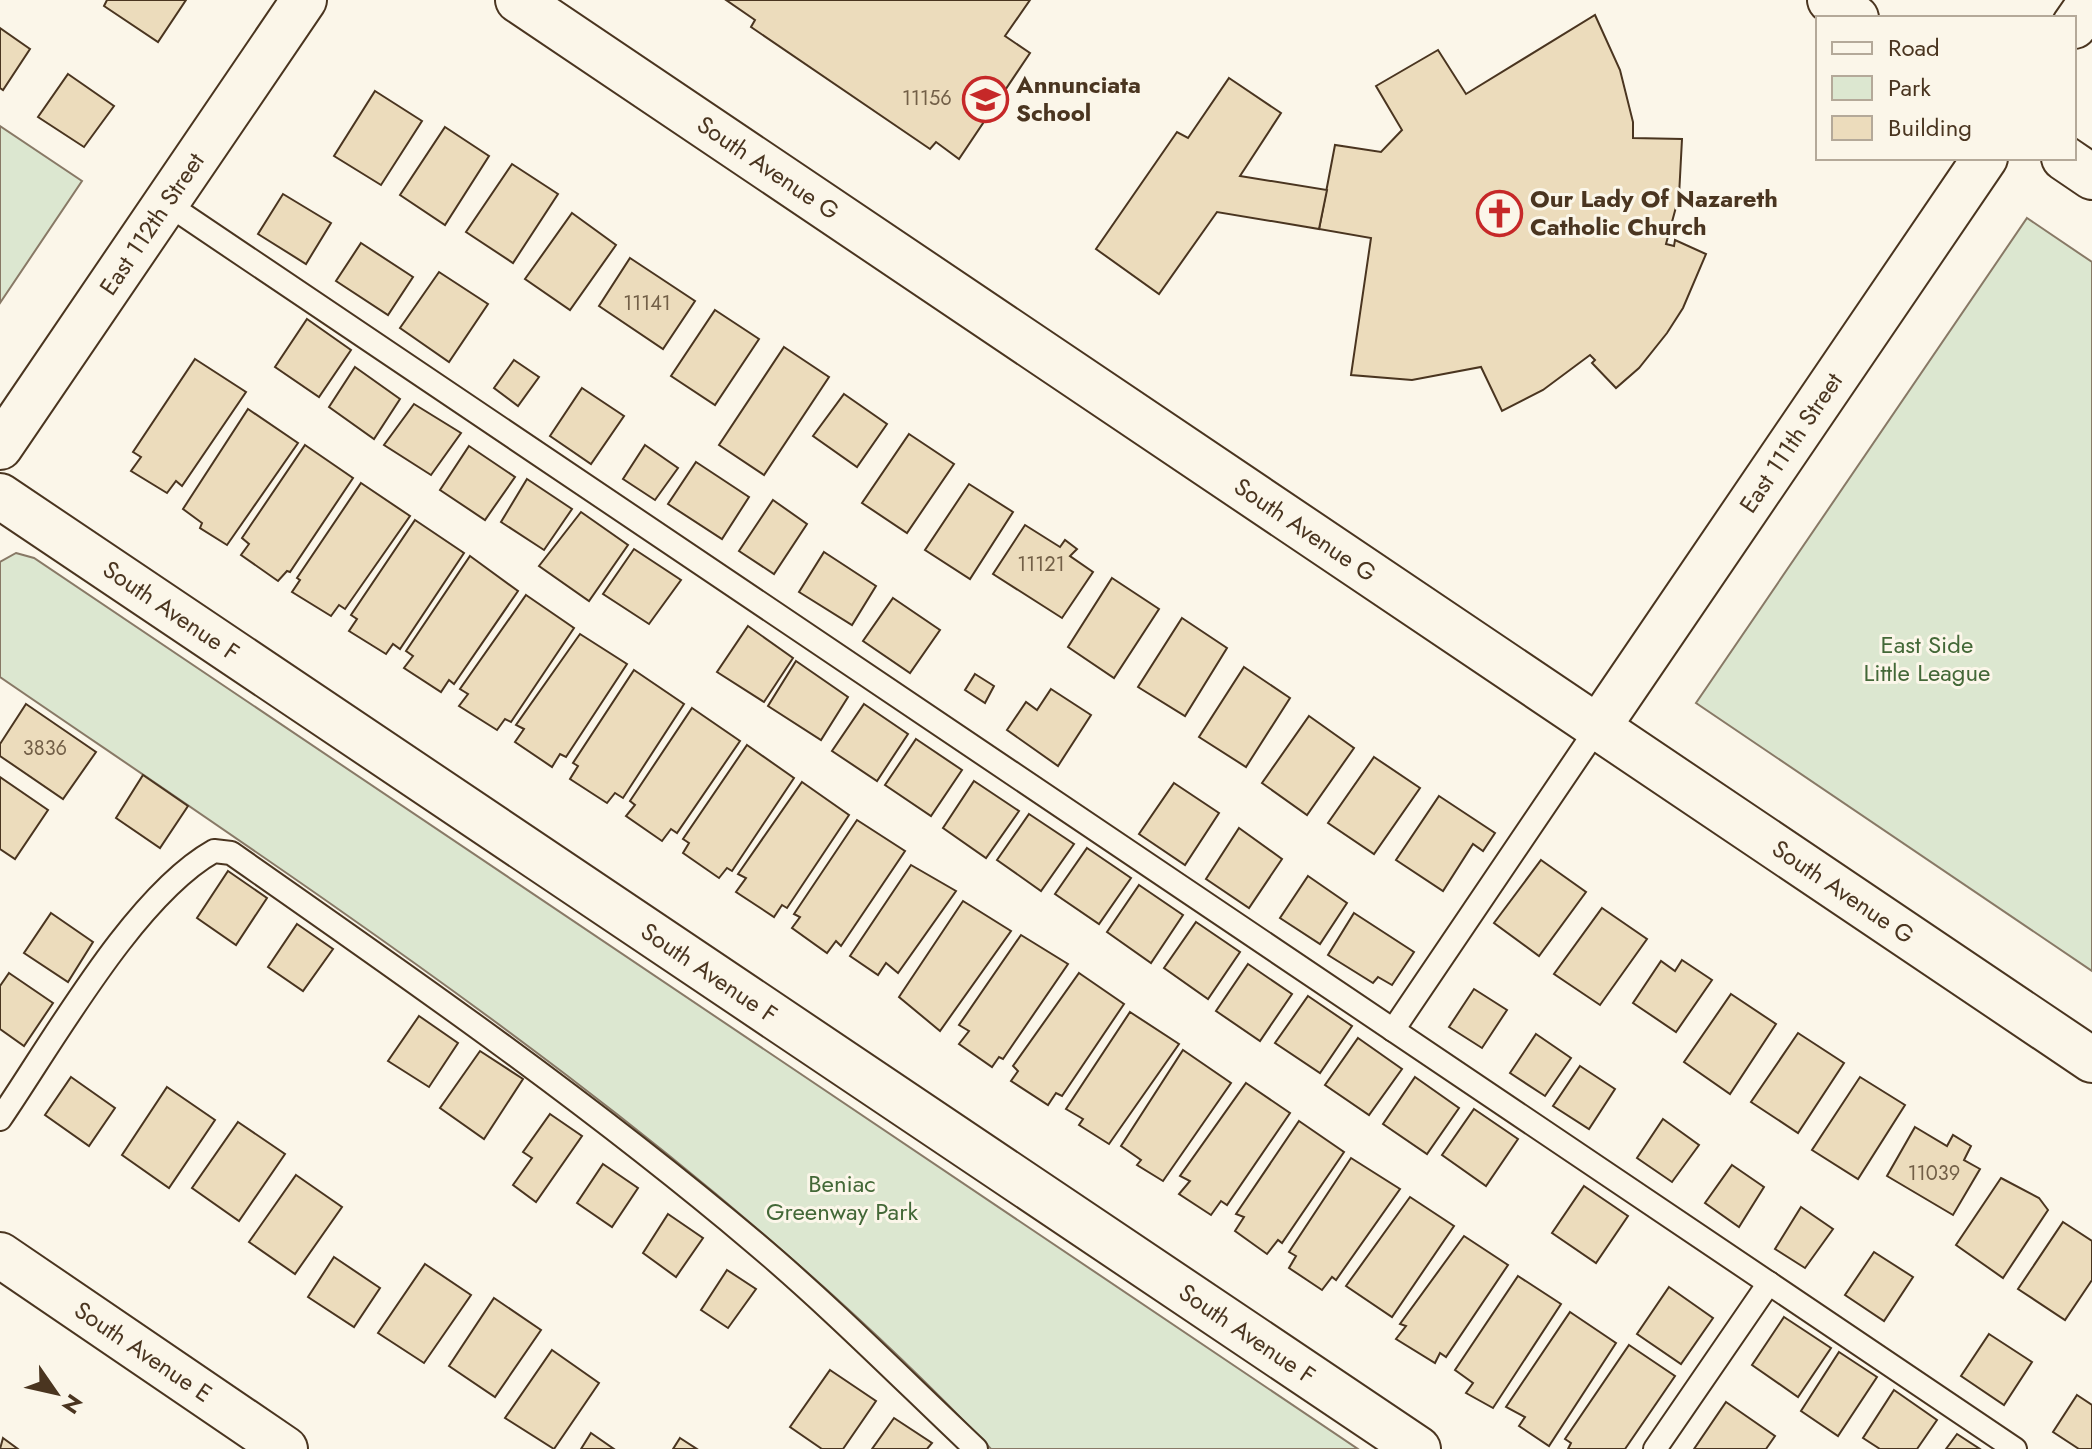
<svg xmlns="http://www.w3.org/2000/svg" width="2092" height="1449" font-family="Jost,sans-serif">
<rect width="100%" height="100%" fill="#fbf6e9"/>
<g fill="#dce7d0" stroke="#887966" stroke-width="2">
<path d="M0,126L82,181L0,303Z"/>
<path d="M2027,218L2092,262V971L1696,703Z"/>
<path d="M16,553L34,558L1358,1449H991C701,1144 346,914 0,677V562Z"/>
</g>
<g fill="#ecdcbc" stroke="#4a3520" stroke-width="2">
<path d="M107,0H186L158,42L104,6Z"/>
<path d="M726,0H1030L1005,36L1030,53L959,159L936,142L930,149L751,27L755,20Z"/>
<path d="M1595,15L1620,70L1633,122V138L1682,139L1679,196L1666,244L1674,246L1675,240L1706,254L1683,308L1667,333L1639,368L1616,388L1592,363L1595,360L1590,355L1543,390L1502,411L1481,367L1412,380L1351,375L1371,238L1319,229L1335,145L1381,152L1402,130L1376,86L1438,50L1466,94Z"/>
<path d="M0,28L30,49L3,90L0,88Z"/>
<path d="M68,74L114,106L84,147L38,117Z"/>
<path d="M1229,78L1281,113L1240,176L1327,190L1319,229L1217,212L1159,294L1096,249L1177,132L1188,138Z"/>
<path d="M375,91L422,121L381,185L334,156Z"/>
<path d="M445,127L489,156L445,225L400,195Z"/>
<path d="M512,164L558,194L513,263L466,232Z"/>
<path d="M283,194L331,223L306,264L258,234Z"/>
<path d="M572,213L616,245L570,310L525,279Z"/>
<path d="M361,243L413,277L388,315L336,281Z"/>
<path d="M630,258L695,301L663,349L599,306Z"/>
<path d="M439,272L488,304L449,362L400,328Z"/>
<path d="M715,310L759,339L715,405L671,376Z"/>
<path d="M307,319L351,350L319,397L275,367Z"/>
<path d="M784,347L829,377L764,475L719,445Z"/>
<path d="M195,359L246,392L182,486L176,481L167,493L131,471L141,457L133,452Z"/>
<path d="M514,360L539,377L518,406L494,388Z"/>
<path d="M355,367L400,399L374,439L329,407Z"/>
<path d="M582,388L624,416L591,464L550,436Z"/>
<path d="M844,394L887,424L857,467L813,436Z"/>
<path d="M414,404L461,433L431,475L384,445Z"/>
<path d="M248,409L298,443L227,545L200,528L202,523L183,509Z"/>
<path d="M909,434L954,464L907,533L862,503Z"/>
<path d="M305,445L353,478L290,572L287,571L278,581L241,555L249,544L242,538Z"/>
<path d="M645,445L678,468L655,500L623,479Z"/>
<path d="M469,446L515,477L485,520L440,490Z"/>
<path d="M696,462L749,497L722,539L668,504Z"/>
<path d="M527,479L572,509L544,550L501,522Z"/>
<path d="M361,483L410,516L345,609L339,605L331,616L292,592L300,580L297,578Z"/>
<path d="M969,484L1013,512L970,579L925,550Z"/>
<path d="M773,500L807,524L774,574L739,551Z"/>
<path d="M581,512L628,545L589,601L539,566Z"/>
<path d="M415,520L464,553L400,649L393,644L386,654L349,631L357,619L351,615Z"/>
<path d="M1025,525L1060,547L1065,540L1077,549L1070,556L1093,572L1062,618L993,574Z"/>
<path d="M634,549L681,580L649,624L603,594Z"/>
<path d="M824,552L876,586L852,625L799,592Z"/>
<path d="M470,556L518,591L454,684L449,680L441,692L404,668L413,656L406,651Z"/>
<path d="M1112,578L1159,609L1114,678L1068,647Z"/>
<path d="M526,595L574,628L511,722L505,719L497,730L459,706L468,694L460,689Z"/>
<path d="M893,598L940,630L910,673L863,641Z"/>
<path d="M1182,618L1227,648L1185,716L1138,687Z"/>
<path d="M748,626L793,658L764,702L717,672Z"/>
<path d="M580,634L627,664L566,757L560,754L552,767L515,742L524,729L516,725Z"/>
<path d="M796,661L848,697L821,740L768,706Z"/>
<path d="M1244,667L1290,698L1246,767L1199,737Z"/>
<path d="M634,670L684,704L623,798L615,793L607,803L570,779L578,766L573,763Z"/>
<path d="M975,674L994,686L985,703L965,690Z"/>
<path d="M1051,689L1091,715L1058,766L1007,730L1026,702L1037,710Z"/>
<path d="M26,704L96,752L63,799L0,756V744Z"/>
<path d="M864,704L908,734L877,781L832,751Z"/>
<path d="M692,708L740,741L677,833L671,829L662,841L626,816L635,805L630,801Z"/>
<path d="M1309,716L1354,748L1307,815L1262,783Z"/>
<path d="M916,739L962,770L931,816L885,785Z"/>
<path d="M747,745L794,778L732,871L727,868L719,878L683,853L689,843L683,839Z"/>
<path d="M1374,757L1420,788L1374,854L1328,823Z"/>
<path d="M143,775L188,806L160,848L116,818Z"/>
<path d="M0,777L48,810L15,859L0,849Z"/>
<path d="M974,781L1019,811L986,858L943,828Z"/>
<path d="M802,782L849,815L787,908L782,905L774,917L736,892L746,878L738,874Z"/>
<path d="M1174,783L1219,813L1185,865L1139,834Z"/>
<path d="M1439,796L1495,833L1483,851L1473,844L1443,891L1396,860Z"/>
<path d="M1029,814L1074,844L1041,891L997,860Z"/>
<path d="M857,820L905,851L841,946L836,941L827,953L792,928L800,917L794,914Z"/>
<path d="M1239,828L1282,859L1249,908L1206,879Z"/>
<path d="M1087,848L1131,878L1099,924L1055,894Z"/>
<path d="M1541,860L1586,892L1539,956L1494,923Z"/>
<path d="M911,865L956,891L898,973L886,963L878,975L850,956Z"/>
<path d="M228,871L267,898L236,945L197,918Z"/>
<path d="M1308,876L1347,903L1320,944L1280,918Z"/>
<path d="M1139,885L1183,915L1151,963L1107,932Z"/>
<path d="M963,901L1011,931L940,1031L899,997Z"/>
<path d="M1602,908L1647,939L1600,1005L1554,974Z"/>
<path d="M51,913L93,942L68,982L24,953Z"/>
<path d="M1354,913L1414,952L1392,985L1378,977L1373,983L1328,955Z"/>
<path d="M1196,922L1240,952L1208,999L1164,968Z"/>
<path d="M297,924L333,949L303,991L268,967Z"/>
<path d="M1021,935L1068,964L1003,1059L999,1057L992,1067L959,1044L969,1031L959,1025Z"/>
<path d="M1682,960L1712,980L1676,1032L1633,1003L1661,961L1675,971Z"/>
<path d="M1248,964L1292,994L1260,1041L1216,1011Z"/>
<path d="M9,973L53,1003L24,1046L0,1029V986Z"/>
<path d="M1079,973L1124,1004L1062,1096L1056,1093L1048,1105L1011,1081L1018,1071L1013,1066Z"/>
<path d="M1474,989L1507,1010L1482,1048L1449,1027Z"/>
<path d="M1731,994L1776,1024L1730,1094L1684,1062Z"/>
<path d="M1308,996L1352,1026L1320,1073L1275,1043Z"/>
<path d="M1130,1012L1179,1044L1109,1144L1079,1125L1083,1119L1066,1109Z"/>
<path d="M419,1016L458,1043L429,1087L388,1061Z"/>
<path d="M1798,1033L1844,1063L1798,1133L1751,1102Z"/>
<path d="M1536,1034L1571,1058L1545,1096L1510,1073Z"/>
<path d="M1358,1038L1402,1069L1369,1115L1325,1085Z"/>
<path d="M1183,1050L1231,1083L1163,1181L1137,1165L1141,1160L1121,1146Z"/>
<path d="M480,1051L523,1079L484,1139L440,1108Z"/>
<path d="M1580,1066L1615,1089L1589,1129L1553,1106Z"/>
<path d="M71,1077L115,1108L89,1146L45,1115Z"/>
<path d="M1415,1077L1459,1108L1427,1154L1383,1124Z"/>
<path d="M1860,1077L1905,1105L1858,1179L1812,1150Z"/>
<path d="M1246,1083L1290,1113L1227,1205L1221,1201L1211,1215L1179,1194L1190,1181L1180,1176Z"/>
<path d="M167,1087L215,1120L169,1188L122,1155Z"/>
<path d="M1474,1109L1518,1139L1486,1186L1442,1155Z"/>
<path d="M550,1114L582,1136L536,1202L513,1185L532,1158L523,1152Z"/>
<path d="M1663,1119L1699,1145L1672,1182L1637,1158Z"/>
<path d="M1299,1121L1344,1152L1282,1243L1278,1240L1267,1254L1235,1231L1244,1217L1236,1214Z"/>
<path d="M238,1122L285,1154L239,1221L192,1188Z"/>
<path d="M1915,1127L1947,1146L1953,1135L1971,1146L1964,1160L1980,1169L1953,1215L1887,1176Z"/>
<path d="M1351,1158L1400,1189L1336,1280L1332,1277L1322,1290L1289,1268L1296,1256L1289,1252Z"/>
<path d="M603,1164L638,1188L612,1227L577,1203Z"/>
<path d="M1732,1165L1764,1187L1739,1227L1705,1203Z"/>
<path d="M296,1175L342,1207L295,1274L249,1242Z"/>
<path d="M2001,1178L2039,1198L2048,1210L2003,1278L1956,1245Z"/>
<path d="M1584,1186L1628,1216L1596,1263L1552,1233Z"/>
<path d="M1410,1197L1454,1226L1392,1317L1346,1286Z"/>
<path d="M1801,1207L1833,1229L1805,1268L1775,1249Z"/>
<path d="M668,1214L703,1238L676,1277L643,1253Z"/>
<path d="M2063,1222L2092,1241V1280L2065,1320L2018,1289Z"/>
<path d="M1464,1236L1508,1265L1446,1357L1440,1353L1435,1363L1396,1339L1406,1326L1400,1324Z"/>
<path d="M1874,1252L1913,1277L1884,1321L1845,1295Z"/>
<path d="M334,1257L380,1288L354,1327L308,1297Z"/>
<path d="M425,1264L471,1295L424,1363L378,1333Z"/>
<path d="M727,1270L756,1289L728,1328L701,1310Z"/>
<path d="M1518,1276L1561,1304L1493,1408L1466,1393L1473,1383L1455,1370Z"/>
<path d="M1669,1287L1713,1318L1681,1364L1637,1334Z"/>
<path d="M494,1298L541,1330L495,1397L449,1366Z"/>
<path d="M1570,1312L1616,1343L1549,1446L1519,1426L1525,1417L1506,1407Z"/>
<path d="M1784,1317L1831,1348L1798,1397L1752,1365Z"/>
<path d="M1989,1334L2032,1362L2004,1405L1961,1376Z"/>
<path d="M1629,1345L1675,1376L1625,1449H1568L1571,1443L1565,1439Z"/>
<path d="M552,1350L599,1383L554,1449L505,1418Z"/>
<path d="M1839,1352L1877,1377L1838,1436L1801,1411Z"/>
<path d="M830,1370L876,1401L843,1449H822L790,1427Z"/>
<path d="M1894,1390L1937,1420L1917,1449H1880L1863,1438Z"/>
<path d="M2077,1395L2092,1405V1449H2079L2053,1432Z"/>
<path d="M1726,1402L1775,1436L1766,1449H1694Z"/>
<path d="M894,1418L932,1443L927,1449H872Z"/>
<path d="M591,1433L614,1449H581Z"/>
<path d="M1957,1434L1980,1449H1946Z"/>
<path d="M3,1438L18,1449H0Z"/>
<path d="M680,1438L697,1449H673Z"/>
</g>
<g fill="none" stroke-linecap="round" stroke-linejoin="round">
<defs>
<g id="lane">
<path d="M166,203L2015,1449"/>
<path d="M1393,1030L1598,727"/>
<path d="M0,1119C54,1040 134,896 214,851L231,853C410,978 588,1102 755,1243C832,1308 903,1380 976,1449"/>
<path d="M1655,1449L1769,1283"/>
</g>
<g id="street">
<path d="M518,0L2092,1060"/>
<path d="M1830,0L1856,18"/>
<path d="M2074,26L2092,0"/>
<path d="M2064,158L2092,177"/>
<path d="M0,496L1418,1449"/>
<path d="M1598,727L1985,158"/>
<path d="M0,1255L285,1449"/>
</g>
<path id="secondary" d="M0,447L304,0"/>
</defs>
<use href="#lane" stroke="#4a3520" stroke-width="26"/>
<use href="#street" stroke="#4a3520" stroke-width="48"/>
<use href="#secondary" stroke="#4a3520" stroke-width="48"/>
<use href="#lane" stroke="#fbf6e9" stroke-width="22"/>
<use href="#street" stroke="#fbf6e9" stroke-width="44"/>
<use href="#secondary" stroke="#fbf6e9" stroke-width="44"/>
</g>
<defs>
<symbol id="school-ring" viewBox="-11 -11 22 22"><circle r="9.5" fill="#fbf6e9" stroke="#c62828" stroke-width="1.5"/><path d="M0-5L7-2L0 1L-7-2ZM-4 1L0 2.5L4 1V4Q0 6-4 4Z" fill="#c62828"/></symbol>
<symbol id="church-ring" viewBox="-11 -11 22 22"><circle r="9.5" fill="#fbf6e9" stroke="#c62828" stroke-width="1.5"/><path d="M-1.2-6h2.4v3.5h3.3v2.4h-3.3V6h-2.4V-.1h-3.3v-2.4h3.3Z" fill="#c62828"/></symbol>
</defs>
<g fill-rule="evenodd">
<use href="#school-ring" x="960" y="74" width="51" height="51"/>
<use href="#church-ring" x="1474" y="188" width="51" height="51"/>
</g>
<g text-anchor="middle" stroke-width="6" stroke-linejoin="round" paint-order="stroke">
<g font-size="20" fill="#725f47">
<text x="927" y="105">11156</text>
<text x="647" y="310">11141</text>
<text x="1041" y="571">11121</text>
<text x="45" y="755">3836</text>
<text x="1934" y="1180">11039</text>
</g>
<g font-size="24" font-weight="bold" fill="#4a3520" stroke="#fbf6e9" text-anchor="start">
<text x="1016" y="93">Annunciata<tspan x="1016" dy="28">School</tspan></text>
<text x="1530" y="207">Our Lady Of Nazareth<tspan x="1530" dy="28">Catholic Church</tspan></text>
</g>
<g font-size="24" fill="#4a3520" stroke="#fbf6e9">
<text transform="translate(768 168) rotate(34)" y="8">South Avenue G</text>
<text transform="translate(152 224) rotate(-56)" y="8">East 112th Street</text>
<text transform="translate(1791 443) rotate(-56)" y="8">East 111th Street</text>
<text transform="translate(1305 530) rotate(34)" y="8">South Avenue G</text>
<text transform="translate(171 611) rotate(34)" y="8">South Avenue F</text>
<text transform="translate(1843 892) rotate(34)" y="8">South Avenue G</text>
<text transform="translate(709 973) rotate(34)" y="8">South Avenue F</text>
<text transform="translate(1247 1334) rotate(34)" y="8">South Avenue F</text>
<text transform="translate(143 1352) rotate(34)" y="8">South Avenue E</text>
</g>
<g font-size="24" fill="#436837" stroke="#fbf6e9">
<text x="1927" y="653">East Side<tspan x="1927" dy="28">Little League</tspan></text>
<text x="842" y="1192">Beniac<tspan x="842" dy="28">Greenway Park</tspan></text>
</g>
</g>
<rect x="1816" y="16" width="260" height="144" fill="#fbf6e9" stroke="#b4a999" stroke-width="2"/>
<rect x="1832" y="42" width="40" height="12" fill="#fbf6e9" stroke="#b4a999" stroke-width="2"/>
<text x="1888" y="56" font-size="24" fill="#4a3520">Road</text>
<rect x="1832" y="76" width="40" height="24" fill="#dce7d0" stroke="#b4a999" stroke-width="2"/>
<text x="1888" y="96" font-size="24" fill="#4a3520">Park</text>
<rect x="1832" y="116" width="40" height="24" fill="#ecdcbc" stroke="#b4a999" stroke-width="2"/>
<text x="1888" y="136" font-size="24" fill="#4a3520">Building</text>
<g transform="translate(56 1393) rotate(124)" stroke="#fbf6e9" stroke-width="6" paint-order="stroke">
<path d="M0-6L14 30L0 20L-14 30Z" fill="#4a3520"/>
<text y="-12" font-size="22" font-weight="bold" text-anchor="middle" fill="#4a3520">N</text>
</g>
</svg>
